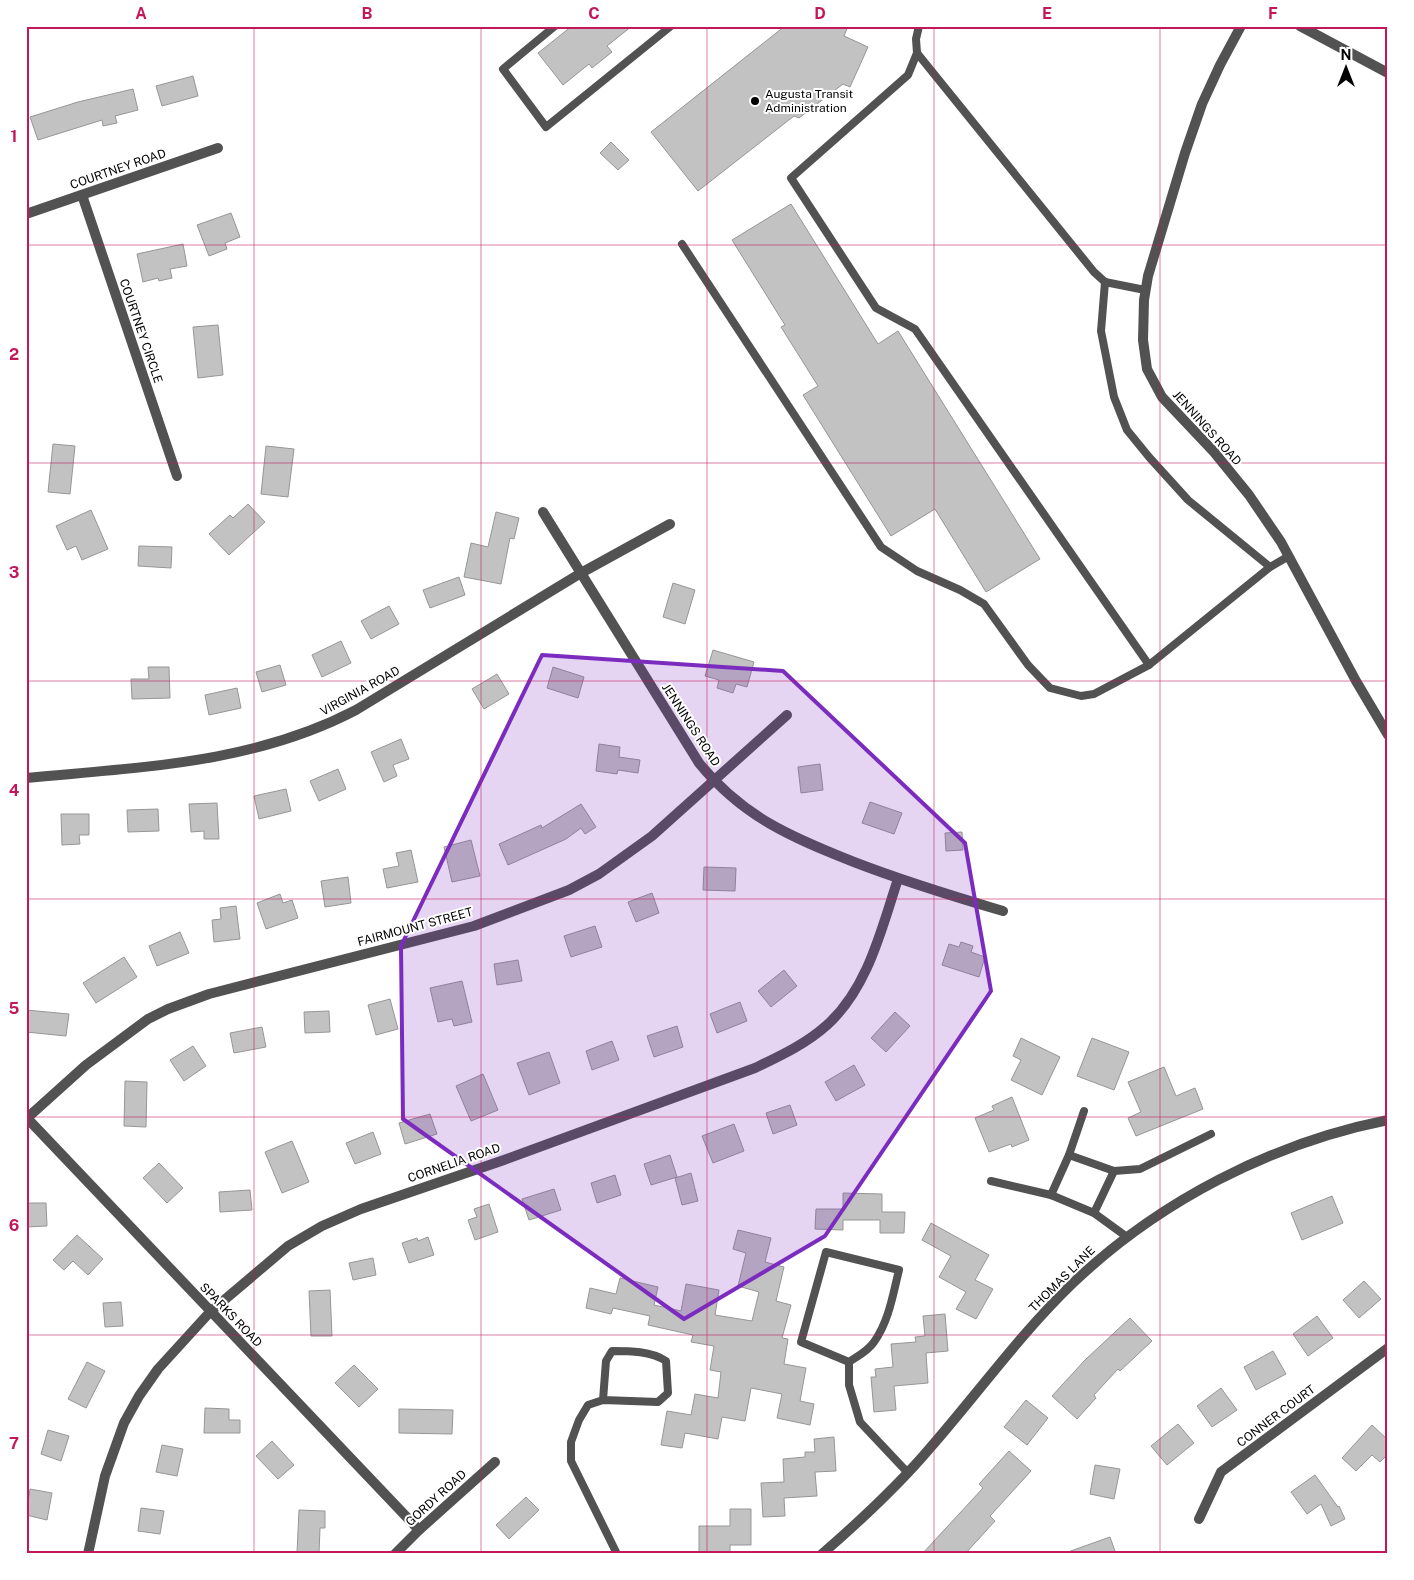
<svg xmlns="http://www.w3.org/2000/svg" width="1414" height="1580" font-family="'Public Sans',sans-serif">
<rect width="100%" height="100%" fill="#fff"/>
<g fill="#c2c2c2" stroke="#969696">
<path d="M572,26H632L607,46L612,52L592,68L589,64L563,85L538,53Z"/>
<path d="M785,26H848L844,36L868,47L850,87L843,84L799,118L794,116L698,191L651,132Z"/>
<path d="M193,76L198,96L162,106L156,86Z"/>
<path d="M133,89L138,110L115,116L117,123L103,126L102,120L38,140L30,117L78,102Z"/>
<path d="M611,142L629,160L618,170L600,153Z"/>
<path d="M791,204L878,344L898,331L1040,559L986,592L935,509L891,536L803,395L818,386L781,327L785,325L732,240Z"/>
<path d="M231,213L240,237L225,243L227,249L209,256L197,225Z"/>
<path d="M183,244L187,266L170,269L172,278L159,281L158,278L143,282L137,254Z"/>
<path d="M218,325L223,375L198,378L193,327Z"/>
<path d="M53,444L75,446L70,494L48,492Z"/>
<path d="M266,446L294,449L288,497L261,494Z"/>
<path d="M248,504L265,522L229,555L209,534L230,515L233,518Z"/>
<path d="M91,510L108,549L82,560L76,546L67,550L56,526Z"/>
<path d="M496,512L519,518L514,539L510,538L501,584L464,577L471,543L488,547Z"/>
<path d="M139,546L172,547L171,568L138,566Z"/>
<path d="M459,577L465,595L430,608L423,590Z"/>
<path d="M673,583L695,590L685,624L663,617Z"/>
<path d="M389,606L399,624L371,639L361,621Z"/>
<path d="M341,641L351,663L322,677L312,655Z"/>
<path d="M713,650L754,662L747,687L736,684L733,693L717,688L719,680L705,676Z"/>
<path d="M280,665L286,685L262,692L256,672Z"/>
<path d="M148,667H169L170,698L132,699L131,679H149Z"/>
<path d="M553,667L584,677L578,698L547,688Z"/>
<path d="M497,674L509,694L484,709L472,689Z"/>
<path d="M237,688L241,708L209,715L205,695Z"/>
<path d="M401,739L409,759L393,765L397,776L384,782L371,752Z"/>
<path d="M599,744L620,747L619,757L640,760L638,773L618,770L617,774L596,771Z"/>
<path d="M820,764L823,790L801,793L798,767Z"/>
<path d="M338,769L346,789L319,801L310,781Z"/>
<path d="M286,789L291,811L259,819L254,796Z"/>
<path d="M870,802L902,813L894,834L862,823Z"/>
<path d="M217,803L219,839H204V831L191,832L189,804Z"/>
<path d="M581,804L596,827L585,834L581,828L566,839L508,865L499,844L541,825L542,828Z"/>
<path d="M158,809L159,831L128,832L127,810Z"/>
<path d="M61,814H89V835H79L80,844L62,845Z"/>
<path d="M962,832L963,850L946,851L945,833Z"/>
<path d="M471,840L480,876L452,882L444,847Z"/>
<path d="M411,850L418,882L387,888L383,869L399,866L396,853Z"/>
<path d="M704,867L736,868L735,891L703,890Z"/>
<path d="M348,877L351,903L325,907L321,881Z"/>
<path d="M652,893L659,913L636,922L628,902Z"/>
<path d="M280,894L283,903L292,900L298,918L266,929L257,903Z"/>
<path d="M236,906L240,939L214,942L212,920L221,919L220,908Z"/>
<path d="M595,926L602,947L571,957L564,936Z"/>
<path d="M180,932L189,953L157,966L149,946Z"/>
<path d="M961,942L973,946L971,952L985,957L979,977L942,965L949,944L959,947Z"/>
<path d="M124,957L137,977L96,1003L83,983Z"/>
<path d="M518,960L522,981L497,985L494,964Z"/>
<path d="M784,970L797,986L771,1007L758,991Z"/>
<path d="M462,981L472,1022L454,1026L452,1019L438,1022L430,988Z"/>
<path d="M390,999L398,1029L376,1035L368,1005Z"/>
<path d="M740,1002L747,1021L717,1033L710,1014Z"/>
<path d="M26,1010L69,1014L66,1036L26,1032Z"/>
<path d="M329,1011L330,1032L305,1033L304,1012Z"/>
<path d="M895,1012L910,1026L886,1052L871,1038Z"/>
<path d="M677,1026L683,1047L654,1057L647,1036Z"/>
<path d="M262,1027L266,1047L234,1053L230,1033Z"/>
<path d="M1021,1038L1060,1057L1042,1095L1011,1080L1021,1060L1013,1056Z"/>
<path d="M1092,1038L1129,1052L1114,1090L1077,1076Z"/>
<path d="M612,1041L619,1060L592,1070L586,1051Z"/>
<path d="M193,1046L206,1066L184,1081L170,1060Z"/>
<path d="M549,1052L560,1083L529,1095L517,1063Z"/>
<path d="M854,1065L865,1085L836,1101L825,1082Z"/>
<path d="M1164,1067L1176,1096L1195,1088L1203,1109L1136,1136L1128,1118L1141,1112L1128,1082Z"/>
<path d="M483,1074L498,1110L471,1121L456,1086Z"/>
<path d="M125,1081L147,1082L146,1127L124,1126Z"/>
<path d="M1012,1097L1029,1140L1012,1147L1011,1144L989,1152L975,1118L994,1110L992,1106Z"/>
<path d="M790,1105L797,1125L773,1134L766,1113Z"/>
<path d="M430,1114L437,1134L405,1144L399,1123Z"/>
<path d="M734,1124L744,1151L713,1163L702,1136Z"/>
<path d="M373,1132L381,1154L355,1164L346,1143Z"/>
<path d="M292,1141L309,1182L282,1193L265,1152Z"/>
<path d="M670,1155L677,1177L651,1185L644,1164Z"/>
<path d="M159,1163L183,1188L167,1203L143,1178Z"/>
<path d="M691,1173L698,1201L682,1205L675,1178Z"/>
<path d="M615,1175L621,1195L597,1203L591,1183Z"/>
<path d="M554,1189L561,1210L529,1220L522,1199Z"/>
<path d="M250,1190L252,1210L220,1212L219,1192Z"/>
<path d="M843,1193L882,1194V1212H905L904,1233H880V1220H843V1230L815,1229L816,1209H843Z"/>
<path d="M1332,1196L1343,1223L1302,1240L1291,1213Z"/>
<path d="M26,1203H46L47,1226L26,1227Z"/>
<path d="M489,1204L498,1232L475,1240L468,1220L477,1217L474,1209Z"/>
<path d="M931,1223L989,1255L975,1280L993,1289L976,1319L956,1309L966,1292L939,1277L951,1256L922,1240Z"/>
<path d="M738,1230L771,1238L765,1262L784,1267L776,1301L791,1305L782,1338L788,1339L784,1364L806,1368L800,1401L814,1404L810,1425L777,1418L782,1394L751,1388L745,1421L722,1417L718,1439L685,1433L682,1448L661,1445L667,1411L691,1415L695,1394L718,1398L721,1372L710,1370L714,1346L691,1342L693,1335L648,1325L650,1316L613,1308L611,1314L586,1308L590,1288L616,1294L620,1278L658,1287L654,1305L681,1311L686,1284L719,1290L715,1315L752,1321L759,1292L738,1286L746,1253L733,1249Z"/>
<path d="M77,1235L103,1259L88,1275L73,1261L64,1270L53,1260Z"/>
<path d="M428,1237L434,1255L409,1263L402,1243L417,1238L418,1241Z"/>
<path d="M373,1258L376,1275L353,1280L349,1263Z"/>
<path d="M1364,1281L1381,1299L1359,1318L1343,1300Z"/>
<path d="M330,1290L332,1336H311L309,1291Z"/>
<path d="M121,1302L123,1326L105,1327L103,1303Z"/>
<path d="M945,1314L948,1351L926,1353L928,1383L894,1386L896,1410L874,1412L871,1377H876L875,1369L893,1367L891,1344L916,1342L915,1337L925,1336L923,1316Z"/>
<path d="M1317,1316L1333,1338L1308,1356L1293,1334Z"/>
<path d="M1130,1318L1152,1341L1120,1371L1118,1369L1094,1395L1096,1398L1077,1419L1052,1396L1085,1360Z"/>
<path d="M1273,1351L1286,1374L1256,1390L1244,1367Z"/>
<path d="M87,1362L105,1371L86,1408L68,1399Z"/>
<path d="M354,1365L378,1389L359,1407L335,1383Z"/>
<path d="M1221,1388L1237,1410L1212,1427L1197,1406Z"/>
<path d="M1026,1400L1048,1418L1027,1445L1004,1427Z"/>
<path d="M205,1408L229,1409V1420H240V1433H204Z"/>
<path d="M399,1409L453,1410L452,1434L399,1433Z"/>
<path d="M1178,1424L1194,1443L1167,1465L1151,1446Z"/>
<path d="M1372,1425L1388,1440V1454L1380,1462L1372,1455L1356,1471L1342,1458Z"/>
<path d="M48,1430L69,1436L61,1461L41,1454Z"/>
<path d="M834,1437L836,1471L815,1472L817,1496L784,1498L785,1516L763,1517L761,1483L784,1482L783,1459L805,1457V1452H815L814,1439Z"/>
<path d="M272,1441L294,1465L278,1479L256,1456Z"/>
<path d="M162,1445L183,1449L177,1476L156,1472Z"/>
<path d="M1009,1451L1031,1471L990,1516L995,1521L965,1554H922L983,1488L979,1484Z"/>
<path d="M1095,1465L1120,1469L1114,1499L1090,1494Z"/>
<path d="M1315,1475L1338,1507L1339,1506L1345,1519L1331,1526L1321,1504L1307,1514L1291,1492Z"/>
<path d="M30,1489L52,1493L47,1520L26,1515Z"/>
<path d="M526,1497L539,1510L509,1539L496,1525Z"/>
<path d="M141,1508L164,1511L160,1534L138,1531Z"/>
<path d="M730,1509H751V1545H730V1554H699V1526H730Z"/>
<path d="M299,1510L325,1511V1528H320L319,1553H297Z"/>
<path d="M1110,1537L1116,1554H1069L1068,1552Z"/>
</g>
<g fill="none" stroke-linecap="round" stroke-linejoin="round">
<g stroke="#525252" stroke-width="8">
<path d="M555,26L503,69L546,127L671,26"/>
<path d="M919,26L916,39L917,53L1094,272L1105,282L1145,290"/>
<path d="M917,53L908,75L791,178L876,308L915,329L1149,665L1270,567L1289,556"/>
<path d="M682,244L881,547L917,571L960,590L984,604L1028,665L1050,688L1081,696L1094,694L1149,665"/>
<path d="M1105,282L1101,331L1114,397L1127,430L1149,457L1188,500L1270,567"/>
<path d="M1069,1155L1114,1171L1140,1169L1211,1134"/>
<path d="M991,1181L1051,1195L1094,1213L1127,1237"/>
<path d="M1051,1195L1069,1155L1084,1111"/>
<path d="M1094,1213L1114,1171"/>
<path d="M849,1362L801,1342L826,1252L899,1270C893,1294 889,1321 874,1342C868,1351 858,1356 849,1362V1385L860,1422L908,1473"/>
<path d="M603,1400L606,1361L612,1351C630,1351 651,1351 666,1361L668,1393L658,1402L603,1400L588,1405L579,1420L571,1442V1461L617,1554"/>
</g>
<g stroke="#525252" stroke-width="10">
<path d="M1241,26L1220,65L1202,104L1185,153L1148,276L1144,300L1143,340L1147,369L1162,397L1214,452L1249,495L1281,542L1356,681L1388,735"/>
<path d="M1300,26L1388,73"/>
<path d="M82,195L177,476"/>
<path d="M26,214L218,148"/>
<path d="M543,512L699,763C743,817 791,837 854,862C903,881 952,896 1003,911"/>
<path d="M26,778C140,767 253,764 356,710L581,573L670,524"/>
<path d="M26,1117L419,1530"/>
<path d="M26,1119L86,1065L148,1019L168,1009L209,994L474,926L569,890L599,874L652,836L787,715"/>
<path d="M1199,1519L1221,1472L1388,1348"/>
<path d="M88,1554L105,1476L124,1423L139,1396L158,1369L210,1312L288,1246L322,1226L361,1209L504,1160L755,1068C780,1056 806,1044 827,1025C868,988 881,930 898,879"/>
<path d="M395,1554L419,1530L495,1462"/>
<path d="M822,1554C860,1521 897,1487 930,1448C978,1393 1021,1333 1073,1283C1159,1201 1272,1143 1388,1120"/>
</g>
</g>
<path fill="#7b2cbf" fill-opacity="0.2" stroke="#7b2cbf" stroke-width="4" stroke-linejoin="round" d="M542,655L783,671L965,843L991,991L825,1236L684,1319L403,1119L401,946Z"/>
<path fill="none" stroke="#c2185b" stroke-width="1" stroke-opacity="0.55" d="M254,26V1554M481,26V1554M707,26V1554M934,26V1554M1160,26V1554M26,245H1388M26,463H1388M26,681H1388M26,899H1388M26,1117H1388M26,1335H1388"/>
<circle fill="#000" stroke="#fff" stroke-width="2" cx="755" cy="101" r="5"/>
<g text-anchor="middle" stroke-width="4" stroke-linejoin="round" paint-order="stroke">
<g font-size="12" fill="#000" stroke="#fff" text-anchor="start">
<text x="765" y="98">Augusta Transit<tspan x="765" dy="14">Administration</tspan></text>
</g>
<g font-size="12" fill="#000" stroke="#fff">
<text transform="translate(118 169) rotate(-19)" y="4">COURTNEY ROAD</text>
<text transform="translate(141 331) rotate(71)" y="4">COURTNEY CIRCLE</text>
<text transform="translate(1207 428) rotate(48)" y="4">JENNINGS ROAD</text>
<text transform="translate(360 691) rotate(-29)" y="4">VIRGINIA ROAD</text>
<text transform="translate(691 725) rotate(57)" y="4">JENNINGS ROAD</text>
<text transform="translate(415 927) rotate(-15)" y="4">FAIRMOUNT STREET</text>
<text transform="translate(454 1163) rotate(-19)" y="4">CORNELIA ROAD</text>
<text transform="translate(1062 1279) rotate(-45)" y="4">THOMAS LANE</text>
<text transform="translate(231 1315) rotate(46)" y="4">SPARKS ROAD</text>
<text transform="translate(1276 1416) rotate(-37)" y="4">CONNER COURT</text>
<text transform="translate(436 1498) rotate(-42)" y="4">GORDY ROAD</text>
</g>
</g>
<rect width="1414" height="1580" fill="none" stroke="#ffffff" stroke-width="55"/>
<g transform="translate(1346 68)" stroke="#ffffff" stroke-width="4" paint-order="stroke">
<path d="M0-4L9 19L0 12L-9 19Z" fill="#000000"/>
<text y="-8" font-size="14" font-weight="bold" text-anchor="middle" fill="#000000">N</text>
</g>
<rect x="28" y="28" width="1358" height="1524" fill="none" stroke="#c2185b" stroke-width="2"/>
<g font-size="16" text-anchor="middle" font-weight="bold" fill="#c2185b">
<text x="141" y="19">A</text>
<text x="367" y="19">B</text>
<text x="594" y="19">C</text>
<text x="820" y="19">D</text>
<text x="1047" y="19">E</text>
<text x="1273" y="19">F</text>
<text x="14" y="142">1</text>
<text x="14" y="360">2</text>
<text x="14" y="578">3</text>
<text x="14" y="796">4</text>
<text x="14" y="1014">5</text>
<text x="14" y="1231">6</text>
<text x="14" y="1449">7</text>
</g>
</svg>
